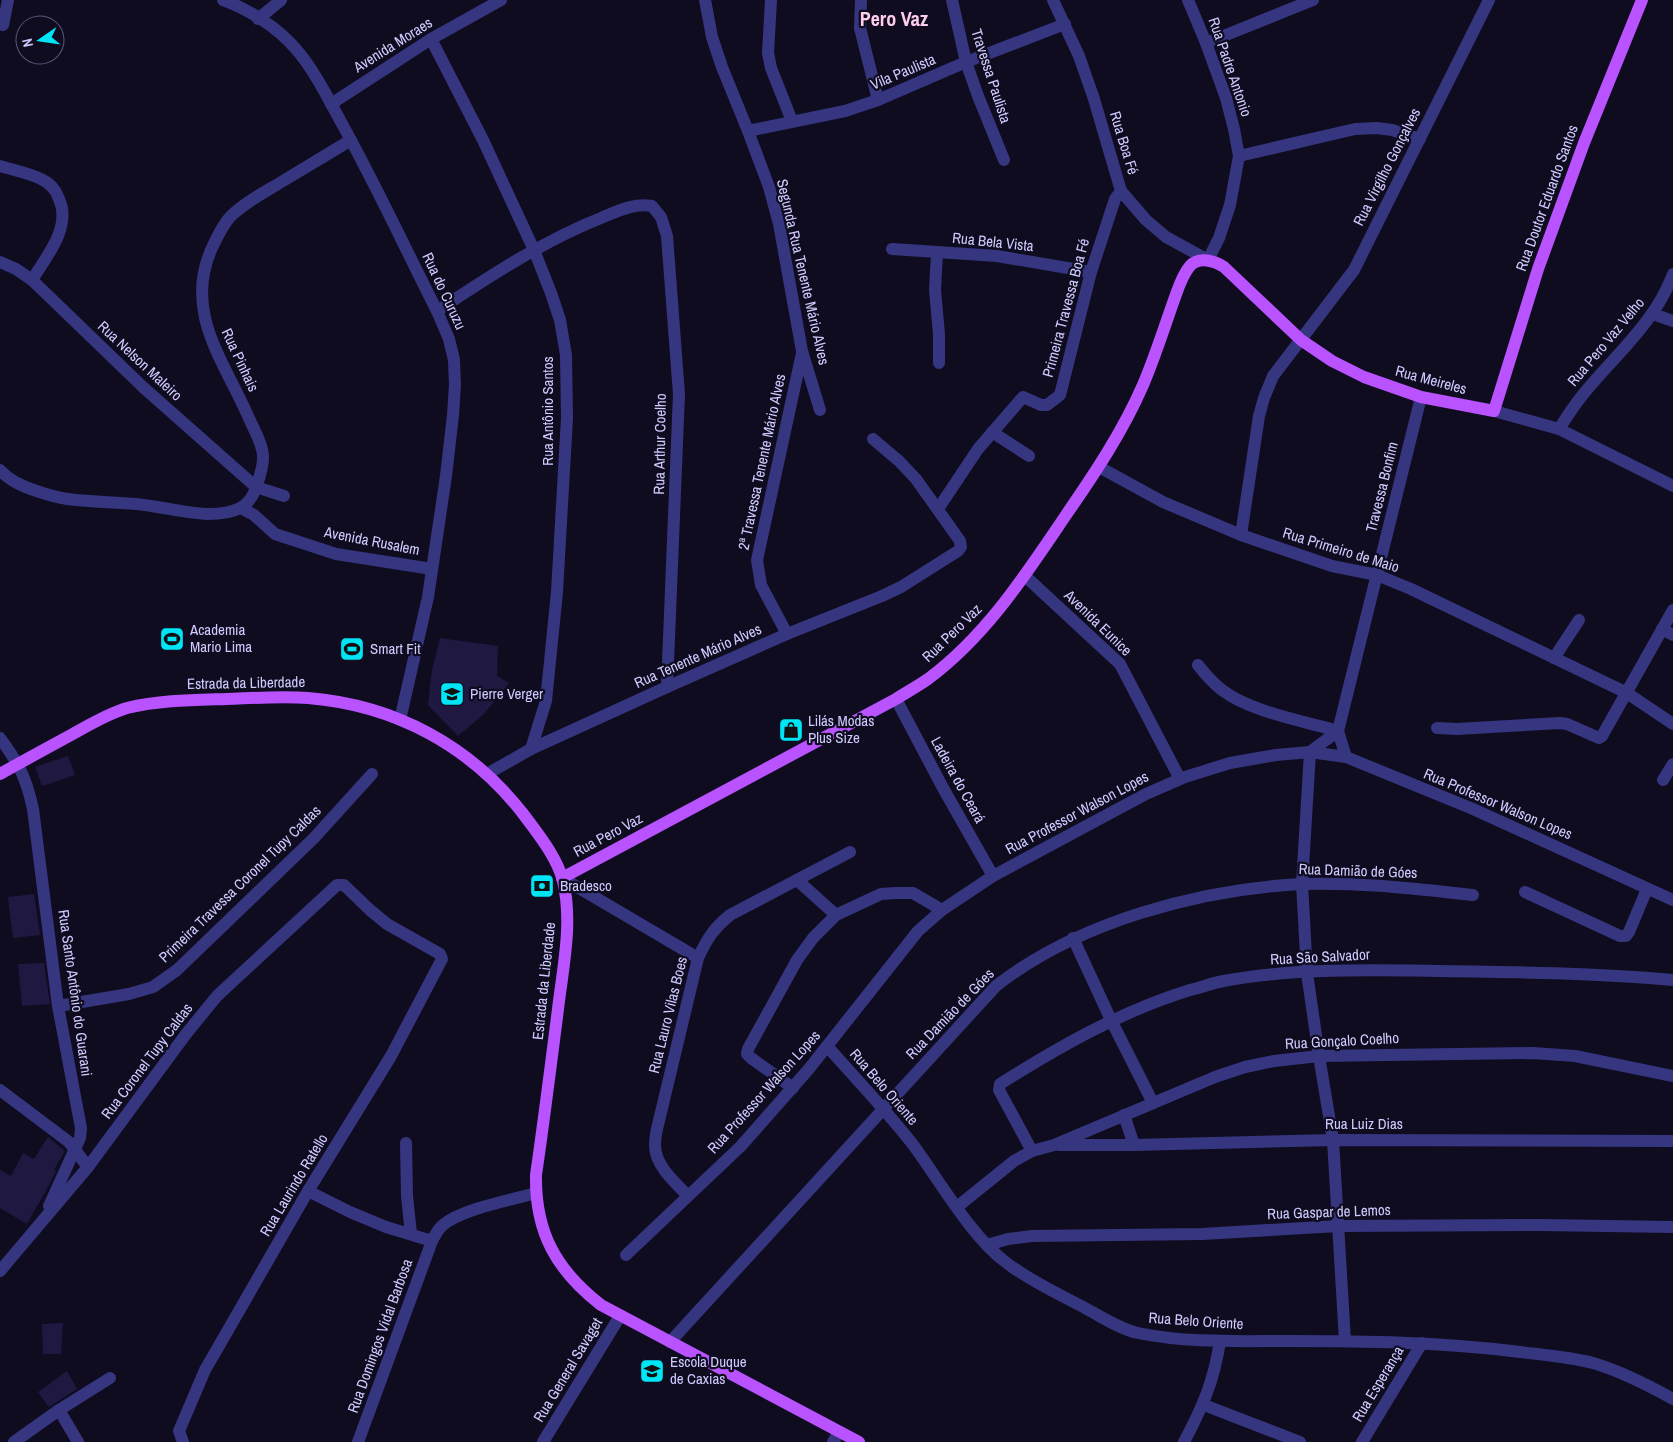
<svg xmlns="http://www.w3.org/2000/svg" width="1673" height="1442" font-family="'Archivo Narrow',sans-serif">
<rect width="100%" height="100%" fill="#0f0c20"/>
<g fill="#1f1841">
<path d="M440,638L498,646L497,676L509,683L484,714L458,736L428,705L432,670Z"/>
<path d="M68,756L75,775L42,786L35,767Z"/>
<path d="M34,894L40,935L13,938L8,897Z"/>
<path d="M44,963L50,1004L22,1006L18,964Z"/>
<path d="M48,1137L65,1151L54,1170L56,1171L48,1187L27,1224L0,1208V1170L11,1176L23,1153L34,1159Z"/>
<path d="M63,1323L61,1354H43L42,1324Z"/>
<path d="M67,1371L77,1389L49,1407L38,1392Z"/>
</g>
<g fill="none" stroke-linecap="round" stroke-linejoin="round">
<g stroke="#363680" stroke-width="12">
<path d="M223,0C248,9 277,27 295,48C313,68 328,98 341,122C375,183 405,248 437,311L449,339L454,360L455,385L453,415L446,476L428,597L400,720"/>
<path d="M705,0L712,37L722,67L748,131L769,187L779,224L802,351L820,410"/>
<path d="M771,0L768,53L771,68L792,121"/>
<path d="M861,0L860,28L878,100"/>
<path d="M952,0L966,62L978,96L1004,160"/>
<path d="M1053,0L1079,56L1094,99L1121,191L1146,220L1166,237L1208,260L1219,238L1230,205L1239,156L1234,129L1226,98L1206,43L1188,0"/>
<path d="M258,19L281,0"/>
<path d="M3,25L8,0"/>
<path d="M431,39L483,140L534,250L551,293L560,320L566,355L567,418L557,592L546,701L531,749"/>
<path d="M1206,43L1313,0"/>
<path d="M331,104L431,39L501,0"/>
<path d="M748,131L845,111L878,100L966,62L1065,24"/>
<path d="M1239,156L1355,129L1377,128L1392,130L1420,139"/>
<path d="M0,166C13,170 29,173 41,179C50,183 56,190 59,199C72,227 46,257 32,280"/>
<path d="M892,249L997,256L1091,272"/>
<path d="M937,253L935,290L939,334V363"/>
<path d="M0,262L16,269L32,280L144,388L256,487L284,496"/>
<path d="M437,311C490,276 543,241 601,218C618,211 633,203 652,206L661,217L667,236L679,394L667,687"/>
<path d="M1653,314L1673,321"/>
<path d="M1494,411L1559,429L1673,486"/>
<path d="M1559,429C1566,418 1573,407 1581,397C1613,357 1655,323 1673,274"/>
<path d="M992,432L1029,456"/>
<path d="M1099,467L1163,502L1241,535L1332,566L1377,575L1411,589L1627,693L1673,724"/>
<path d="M0,470C12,483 29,489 46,494C74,503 107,501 136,504C159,506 183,513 207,514C217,514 231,513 240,508C248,504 253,496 256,488C259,479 264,465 263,455C262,442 253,428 248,416C224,361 184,313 211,250C216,239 222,226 230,217C245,202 265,192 283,181C306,167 328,154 351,140"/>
<path d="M241,508L254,515L275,534L336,554L432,569"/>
<path d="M938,509L978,449L1023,397L1041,405H1047L1060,395L1091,272L1115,199L1121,191"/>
<path d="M1241,535L1259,416L1264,398L1273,376L1354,270L1489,0"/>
<path d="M1025,576L1120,664L1180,779"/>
<path d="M1662,629L1673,635"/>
<path d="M787,634L761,585L757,560L802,353"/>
<path d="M1554,658L1579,620"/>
<path d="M1198,665C1205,674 1213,683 1222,690C1251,712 1303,721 1338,731"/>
<path d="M896,699L943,788L993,876"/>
<path d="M1437,728L1457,729L1560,723L1567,724L1599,738L1602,736L1673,610"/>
<path d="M1338,731L1310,752L1302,884L1307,973L1319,1056L1333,1140L1345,1341"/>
<path d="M0,738C19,764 26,777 33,809L58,1006L81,1128L80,1138L49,1206"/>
<path d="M1346,757L1338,731L1421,397"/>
<path d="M487,774L531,749L667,687L787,634L882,596L901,587L958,551L961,547L960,541L916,479L899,461L873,439"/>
<path d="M1663,780L1673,764"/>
<path d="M562,878L698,958"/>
<path d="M797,880L836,915"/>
<path d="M1525,892L1620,936H1626L1629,932L1647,889"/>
<path d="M1073,938L1111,1020L1153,1103"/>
<path d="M58,1006L129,994L153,987L177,970L314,838L372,774"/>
<path d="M827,1046C856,1079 887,1111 914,1146C941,1183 972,1238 1008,1264C1032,1282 1059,1294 1085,1308C1102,1317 1120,1329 1138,1333C1186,1343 1237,1341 1285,1341C1363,1341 1442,1342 1520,1352C1544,1355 1569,1357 1593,1363C1620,1371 1648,1385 1673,1399"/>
<path d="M793,1088L751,1058L747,1054L748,1049L797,960L813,938L836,915L881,894L896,893H913L942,910"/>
<path d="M0,1090L69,1142L88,1167"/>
<path d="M1124,1115L1134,1145"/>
<path d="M406,1143L407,1196L411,1234"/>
<path d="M1059,1145H1134L1333,1140L1673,1141"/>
<path d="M1032,1151L999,1090L1000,1084C1060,1046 1122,1011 1190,990C1200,988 1209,984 1219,982C1288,968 1368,970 1438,971C1516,972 1595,973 1673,980"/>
<path d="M308,1191L350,1212L386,1227L432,1241"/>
<path d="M688,1196C675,1182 655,1166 655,1145C655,1140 656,1134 657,1129L698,958C707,939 713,929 730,915L850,852"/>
<path d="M957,1207L1014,1161L1032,1151L1054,1145L1215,1077L1245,1067L1274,1061L1319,1056L1533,1053L1575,1056L1673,1076"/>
<path d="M987,1245L1008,1239L1032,1236L1202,1234L1338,1226L1541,1225L1673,1227"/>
<path d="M626,1255L741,1146L808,1070L918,931L942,910L993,876L1146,794L1185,777L1230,763L1276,755L1310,752L1346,757L1473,809L1673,900"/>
<path d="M0,1271L88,1167L186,1034L217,996L337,885H344L370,910L387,924L440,954L442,959L391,1056L308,1191L205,1370L179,1431L183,1442"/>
<path d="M670,1342L996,986C1078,922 1199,889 1302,884C1359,882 1416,889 1473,895"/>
<path d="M1204,1405L1300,1442"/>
<path d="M59,1410L78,1442"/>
<path d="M14,1442L59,1410L110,1378"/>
<path d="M358,1442L432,1241C435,1235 438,1229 443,1225C462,1209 511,1200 536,1193"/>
<path d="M543,1442L620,1316"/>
<path d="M833,1442L839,1432"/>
<path d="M1184,1442C1203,1406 1214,1381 1220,1341"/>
<path d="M1362,1442L1422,1343"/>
</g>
<g stroke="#b952ff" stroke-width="12">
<path d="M0,774C23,761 47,748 71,735C89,725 107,714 127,708C160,700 193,700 227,699C254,698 281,696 308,698C395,705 471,746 524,815C538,834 557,857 563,881C573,922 563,967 558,1009C551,1064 544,1120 536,1175C535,1232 556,1270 601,1305L859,1442"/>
<path d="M562,878L896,699C907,692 918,686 928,679C987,635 1026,574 1066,515C1095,473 1123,431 1143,385C1155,357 1164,328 1174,300C1178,289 1182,275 1190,266C1199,256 1215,261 1224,267L1301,340L1332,361L1364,377L1421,397L1494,411L1538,269L1584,143L1642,0"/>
</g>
</g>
<defs>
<symbol id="stadium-square" viewBox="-11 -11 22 22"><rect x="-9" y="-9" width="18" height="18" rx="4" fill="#00e5f6" stroke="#0f0c20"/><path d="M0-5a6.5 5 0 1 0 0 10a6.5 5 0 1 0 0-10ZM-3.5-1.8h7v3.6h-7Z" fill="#111"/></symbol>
<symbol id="school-square" viewBox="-11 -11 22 22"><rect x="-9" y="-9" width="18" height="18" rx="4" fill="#00e5f6" stroke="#0f0c20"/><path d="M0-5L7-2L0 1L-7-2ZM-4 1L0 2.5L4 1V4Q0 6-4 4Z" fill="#111"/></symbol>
<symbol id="shop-square" viewBox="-11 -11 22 22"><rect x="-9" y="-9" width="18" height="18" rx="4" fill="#00e5f6" stroke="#0f0c20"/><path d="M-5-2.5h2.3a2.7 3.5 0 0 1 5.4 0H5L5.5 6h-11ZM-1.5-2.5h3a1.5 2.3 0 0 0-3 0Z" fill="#111"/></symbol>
<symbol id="bank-square" viewBox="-11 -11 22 22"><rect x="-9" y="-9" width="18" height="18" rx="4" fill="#00e5f6" stroke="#0f0c20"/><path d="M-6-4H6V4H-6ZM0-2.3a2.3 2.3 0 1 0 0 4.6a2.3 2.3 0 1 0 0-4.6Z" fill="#111"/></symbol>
</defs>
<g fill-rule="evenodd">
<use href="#stadium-square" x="158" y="625" width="28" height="28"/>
<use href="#stadium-square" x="338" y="635" width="28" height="28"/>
<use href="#school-square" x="438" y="680" width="28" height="28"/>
<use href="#shop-square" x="777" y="716" width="28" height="28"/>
<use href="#bank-square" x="528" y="872" width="28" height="28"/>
<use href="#school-square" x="638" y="1357" width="28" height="28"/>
</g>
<g text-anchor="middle" stroke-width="4.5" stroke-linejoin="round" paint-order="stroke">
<g font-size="15" fill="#cfcbff" stroke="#0f0c20">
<text transform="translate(393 45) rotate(-32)" y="5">Avenida Moraes</text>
<text transform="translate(1230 67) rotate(71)" y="5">Rua Padre Antonio</text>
<text transform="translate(903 72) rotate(-23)" y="5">Vila Paulista</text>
<text transform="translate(991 76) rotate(72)" y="5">Travessa Paulista</text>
<text transform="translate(1124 143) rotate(73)" y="5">Rua Boa Fé</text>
<text transform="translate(1387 167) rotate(-63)" y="5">Rua Virgilho Gonçalves</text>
<text transform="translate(1547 198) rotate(-70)" y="5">Rua Doutor Eduardo Santos</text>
<text transform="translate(993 242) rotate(6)" y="5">Rua Bela Vista</text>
<text transform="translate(803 272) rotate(77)" y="5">Segunda Rua Tenente Mário Alves</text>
<text transform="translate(444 291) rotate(65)" y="5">Rua do Curuzu</text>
<text transform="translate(1066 308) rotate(-75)" y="5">Primeira Travessa Boa Fé</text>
<text transform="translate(1606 342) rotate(-50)" y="5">Rua Pero Vaz Velho</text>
<text transform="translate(240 360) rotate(65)" y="5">Rua Pinhais</text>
<text transform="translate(140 361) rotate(43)" y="5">Rua Nelson Maleiro</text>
<text transform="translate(1431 380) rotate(15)" y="5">Rua Meireles</text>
<text transform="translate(548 411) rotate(-90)" y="5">Rua Antônio Santos</text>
<text transform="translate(660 444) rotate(-89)" y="5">Rua Arthur Coelho</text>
<text transform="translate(762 462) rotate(-78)" y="5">2ª Travessa Tenente Mário Alves</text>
<text transform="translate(1382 487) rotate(-76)" y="5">Travessa Bonfim</text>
<text transform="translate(372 541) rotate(11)" y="5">Avenida Rusalem</text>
<text transform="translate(1341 550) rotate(17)" y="5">Rua Primeiro de Maio</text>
<text transform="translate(1098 623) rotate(44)" y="5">Avenida Eunice</text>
<text transform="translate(952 633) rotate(-44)" y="5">Rua Pero Vaz</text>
<text transform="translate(698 656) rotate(-24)" y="5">Rua Tenente Mário Alves</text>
<text transform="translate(246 683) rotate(-1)" y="5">Estrada da Liberdade</text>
<text transform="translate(958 780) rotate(61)" y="5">Ladeira do Ceará</text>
<text transform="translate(1498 804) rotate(23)" y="5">Rua Professor Walson Lopes</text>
<text transform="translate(1077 813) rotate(-28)" y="5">Rua Professor Walson Lopes</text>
<text transform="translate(608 835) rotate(-28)" y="5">Rua Pero Vaz</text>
<text transform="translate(1358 871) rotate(2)" y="5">Rua Damião de Góes</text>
<text transform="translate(240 884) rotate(-44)" y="5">Primeira Travessa Coronel Tupy Caldas</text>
<text transform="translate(1320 957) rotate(-3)" y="5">Rua São Salvador</text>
<text transform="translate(544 981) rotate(-84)" y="5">Estrada da Liberdade</text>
<text transform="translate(75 993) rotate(82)" y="5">Rua Santo Antônio do Guarani</text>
<text transform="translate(950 1014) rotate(-46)" y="5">Rua Damião de Góes</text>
<text transform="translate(668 1015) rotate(-76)" y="5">Rua Lauro Vilas Boes</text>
<text transform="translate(1342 1041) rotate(-3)" y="5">Rua Gonçalo Coelho</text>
<text transform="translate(147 1061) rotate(-53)" y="5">Rua Coronel Tupy Caldas</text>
<text transform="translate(884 1087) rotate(49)" y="5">Rua Belo Oriente</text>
<text transform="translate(764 1092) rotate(-48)" y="5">Rua Professor Walson Lopes</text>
<text x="1364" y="1129">Rua Luiz Dias</text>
<text transform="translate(294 1185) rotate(-59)" y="5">Rua Laurindo Ratello</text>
<text transform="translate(1329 1212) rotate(-2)" y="5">Rua Gaspar de Lemos</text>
<text transform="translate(1196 1321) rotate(4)" y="5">Rua Belo Oriente</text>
<text transform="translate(380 1336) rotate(-70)" y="5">Rua Domingos Vidal Barbosa</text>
<text transform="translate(568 1370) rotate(-59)" y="5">Rua General Savaget</text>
<text transform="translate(1378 1384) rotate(-59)" y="5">Rua Esperança</text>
</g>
<g font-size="15" fill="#cfcbff" stroke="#0f0c20" text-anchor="start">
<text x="190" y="635">Academia<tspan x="190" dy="17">Mario Lima</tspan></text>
<text x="370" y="654">Smart Fit</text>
<text x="470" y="699">Pierre Verger</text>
<text x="808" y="726">Lilás Modas<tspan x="808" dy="17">Plus Size</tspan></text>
<text x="560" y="891">Bradesco</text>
<text x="670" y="1367">Escola Duque<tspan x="670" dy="17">de Caxias</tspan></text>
</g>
<g font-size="20" font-weight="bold" fill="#ffcdee" stroke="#0f0c20">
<text x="894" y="26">Pero Vaz</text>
</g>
</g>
<g transform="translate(40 40) rotate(257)"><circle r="24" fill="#0f0c20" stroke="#5c5879"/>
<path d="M0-4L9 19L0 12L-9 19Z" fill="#00e5f6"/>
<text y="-8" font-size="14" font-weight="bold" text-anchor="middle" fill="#cfcbff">N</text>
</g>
</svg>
